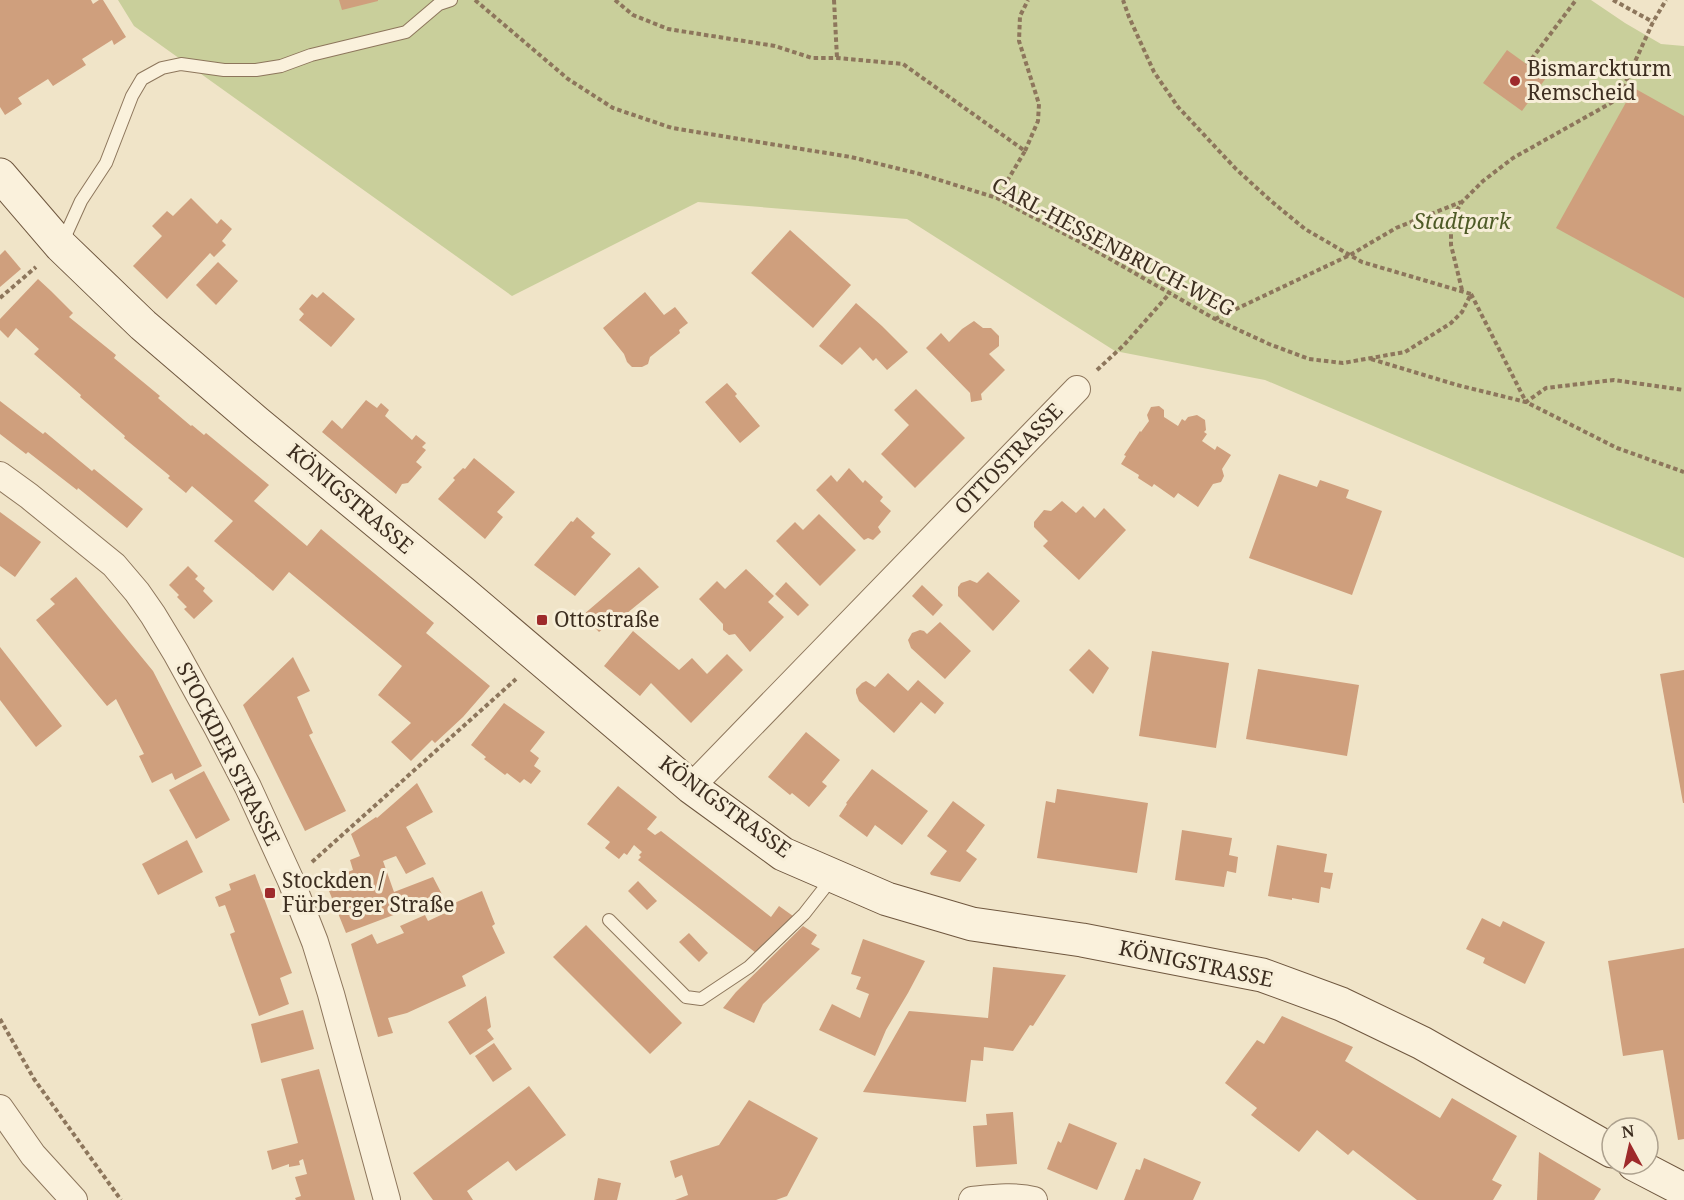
<svg xmlns="http://www.w3.org/2000/svg" width="1684" height="1200" font-family="'Noto Serif',serif">
<rect width="100%" height="100%" fill="#f0e4c8"/>
<path fill="#c9cf9b" d="M118,0H1591L1625,23L1661,44L1684,46V558L1265,380L1115,351L907,219L698,202L512,296L134,26Z"/>
<g fill="#cf9f7d">
<path d="M0,0H91L93,4L99,0H103L126,37L114,45L112,40L82,59L86,65L53,86L48,79L18,98L22,104L5,115L0,107Z"/>
<path d="M339,0H378V1L342,10Z"/>
<path d="M1507,50L1546,78L1522,111L1483,83Z"/>
<path d="M1634,88L1684,116V298L1556,228Z"/>
<path d="M191,198L217,224L221,219L232,229L222,241L226,245L214,257L210,253L167,299L133,266L162,236L152,226L167,211L173,216Z"/>
<path d="M790,230L851,285L813,328L751,273Z"/>
<path d="M5,250L21,269L0,287V255Z"/>
<path d="M218,262L238,281L216,305L196,285Z"/>
<path d="M38,279L51,291L73,313L69,317L116,355L114,358L160,396L158,398L191,426L192,425L204,435L206,433L269,485L254,501L307,546L321,529L434,623L426,633L490,686L463,717L435,743L432,740L411,761L391,742L411,723L378,695L402,666L289,572L273,591L214,541L233,521L192,486L186,493L168,478L170,476L124,438L125,436L80,397L81,395L34,354L39,349L16,328L8,338L0,330V319Z"/>
<path d="M323,292L355,319L331,347L299,320L304,314L299,309L312,294L317,298Z"/>
<path d="M645,292L664,315L675,307L688,323L679,330L680,333L650,357L648,364L642,367H632L627,362L624,354L603,328Z"/>
<path d="M856,303L882,326L908,352L887,370L876,358L873,361L860,347L842,365L819,346Z"/>
<path d="M974,321L983,328H991L999,336V346L989,354L1005,370L981,394L982,400L971,402L970,393L926,348L941,333L949,342L962,329Z"/>
<path d="M727,383L737,394L735,396L760,426L740,443L705,402Z"/>
<path d="M916,389L965,438L915,488L881,454L909,425L894,410Z"/>
<path d="M366,400L377,408L381,403L389,410L385,416L412,440L416,435L426,443L422,447L426,450L416,462L422,467L408,483L402,484L396,494L322,432L332,420L342,429Z"/>
<path d="M0,401L43,434L45,432L92,471L94,469L143,509L127,528L78,488L77,490L28,452L26,454L0,434Z"/>
<path d="M1159,406L1164,410V417L1178,426L1182,419L1185,421L1188,417L1197,415L1205,420L1206,430L1204,432L1207,434L1202,441L1215,450L1217,446L1231,455L1222,469L1224,476L1221,482L1213,484L1198,507L1178,493L1174,498L1154,484L1152,487L1138,478L1139,475L1121,464L1126,456L1124,455L1140,431L1141,432L1149,421L1147,415L1151,407Z"/>
<path d="M474,458L515,492L497,512L503,517L485,539L438,499L455,480L453,478L463,468L465,469Z"/>
<path d="M849,468L863,483L865,480L883,497L880,501L891,511L878,527L881,532L873,540L868,538L864,540L816,490L831,475L837,482Z"/>
<path d="M1279,474L1317,487L1320,480L1349,490L1346,498L1382,511L1352,595L1249,558Z"/>
<path d="M1062,501L1076,513L1083,506L1095,518L1104,508L1126,530L1079,580L1043,546L1048,541L1034,527V522L1044,510L1051,511Z"/>
<path d="M0,512L41,542L15,577L0,566Z"/>
<path d="M819,514L856,550L820,586L776,541L795,522L803,530Z"/>
<path d="M577,517L595,533L591,537L611,554L575,596L534,565L571,521L573,522Z"/>
<path d="M188,566L198,576L195,579L205,588L203,591L213,601L194,619L184,609L187,607L177,597L179,595L169,585Z"/>
<path d="M639,567L659,587L621,618L619,615L599,632L583,615Z"/>
<path d="M746,569L774,596L768,602L784,617L750,652L735,634L729,635L723,630V624L699,599L717,581L725,589Z"/>
<path d="M988,572L1020,601L993,631L958,596V587L961,583L970,580L977,583Z"/>
<path d="M76,577L153,671L202,766L175,780L172,773L152,783L139,756L144,754L116,699L107,706L36,620L55,604L50,599Z"/>
<path d="M786,582L809,605L798,616L775,594Z"/>
<path d="M922,585L943,605L933,616L912,596Z"/>
<path d="M940,622L971,651L945,679L911,648L908,640L912,633L920,630L924,631L927,634Z"/>
<path d="M633,631L679,670L692,658L707,674L727,654L743,670L691,723L651,683L640,696L604,666Z"/>
<path d="M0,647L62,726L36,747L0,700Z"/>
<path d="M1089,649L1109,668L1093,694L1069,670Z"/>
<path d="M1152,651L1229,663L1216,748L1139,736Z"/>
<path d="M293,657L310,691L297,697L313,733L309,735L346,811L305,831L243,705Z"/>
<path d="M1258,669L1359,685L1347,756L1246,739Z"/>
<path d="M1684,670V803H1683L1660,674Z"/>
<path d="M888,673L908,691L918,680L944,703L935,714L921,702L894,733L859,701L856,693V689L862,683L866,681L875,687Z"/>
<path d="M504,703L545,732L530,751L539,758L534,766L541,771L531,784L524,779L520,783L507,773L505,775L484,759L486,757L471,745Z"/>
<path d="M806,732L840,760L822,782L827,786L809,807L792,793L790,795L768,777Z"/>
<path d="M872,769L928,811L902,845L875,825L867,837L839,816L847,804L846,803Z"/>
<path d="M204,771L230,820L196,839L169,790Z"/>
<path d="M417,783L433,812L406,827L426,864L406,874L396,856L383,861L394,892L433,877L445,900L424,910L420,905L346,933L327,886L326,880L353,870L350,860L360,856L351,834L376,817L377,818Z"/>
<path d="M618,786L657,817L647,829L655,835L661,831L771,917L779,906L793,916L756,953L638,860L641,857L639,855L642,852L634,845L627,855L624,853L619,859L605,848L610,842L587,824Z"/>
<path d="M1057,789L1148,803L1137,873L1037,858L1046,801L1055,803Z"/>
<path d="M953,801L985,825L966,851L977,859L960,882L931,875L930,873L947,851L927,836Z"/>
<path d="M1182,830L1232,838L1229,855L1238,857L1236,873L1227,871L1224,887L1175,880Z"/>
<path d="M187,840L203,872L158,895L142,864Z"/>
<path d="M1277,845L1327,854L1324,872L1333,873L1330,889L1321,887L1319,903L1292,898V900L1268,896Z"/>
<path d="M255,874L292,973L280,978L289,1004L259,1016L230,934L235,932L225,905L219,907L215,897L231,890L229,884Z"/>
<path d="M638,881L657,901L647,910L628,891Z"/>
<path d="M482,891L495,924L492,926L505,953L462,976L466,986L407,1013L388,1018L393,1033L378,1037L351,944L372,934L377,944L404,933L400,926L425,915L428,921L454,909L452,904Z"/>
<path d="M1482,918L1500,927L1503,921L1545,942L1525,984L1483,963L1485,958L1466,949Z"/>
<path d="M586,925L682,1023L650,1054L553,957Z"/>
<path d="M803,926L817,935L811,944L820,949L763,1004L754,1023L723,1008L736,992Z"/>
<path d="M689,933L708,953L699,962L679,942Z"/>
<path d="M863,939L925,961L908,993L886,1030L875,1056L819,1030L832,1004L860,1018L869,994L856,989L861,977L851,974Z"/>
<path d="M1684,948V1139L1678,1140L1663,1050L1623,1056L1608,961Z"/>
<path d="M993,967L1066,975L1033,1026L1030,1025L1013,1051L984,1047L983,1061L971,1060L966,1102L863,1092L909,1011L988,1018Z"/>
<path d="M486,996L491,1027L487,1030L494,1039L470,1055L448,1022Z"/>
<path d="M303,1010L314,1049L261,1063L251,1024Z"/>
<path d="M1282,1016L1353,1047L1345,1061L1440,1118L1452,1098L1517,1136L1492,1180L1502,1185L1493,1200H1417L1353,1150L1348,1155L1317,1130L1299,1152L1251,1115L1257,1108L1225,1083L1257,1040L1264,1044Z"/>
<path d="M494,1043L512,1069L493,1082L475,1056Z"/>
<path d="M319,1069L337,1134L355,1200H296L295,1198L301,1196L295,1177L307,1174L303,1159L299,1161L300,1165L289,1167V1164L272,1170L267,1151L298,1143L281,1079Z"/>
<path d="M529,1086L566,1135L516,1171L508,1161L467,1191L473,1200H433L413,1173Z"/>
<path d="M749,1100L818,1138L787,1196L776,1200H675L688,1195L682,1175L675,1178L670,1161L719,1145Z"/>
<path d="M1013,1112L1017,1164L976,1167L973,1126L987,1125L986,1114Z"/>
<path d="M1069,1123L1117,1143L1097,1190L1047,1169L1058,1141L1061,1143Z"/>
<path d="M1539,1152L1601,1189L1594,1200H1537Z"/>
<path d="M1144,1158L1201,1182L1193,1200H1124L1136,1169L1140,1170Z"/>
<path d="M598,1178L621,1183L617,1200H594Z"/>
</g>
<g fill="none" stroke-linecap="round" stroke-linejoin="round">
<defs>
<g id="lane">
<path d="M62,243L81,201L106,163L132,96L142,79L162,68L181,64L224,70H256L281,66L311,55L406,32L439,4L451,0"/>
<path d="M609,920L686,997L701,999L749,967L804,914L833,877"/>
</g>
<g id="street">
<path d="M0,475L29,496L114,565L137,592L153,615L176,653L218,729L248,787L291,881L315,942L331,994L387,1200"/>
<path d="M691,787L1077,389"/>
<path d="M0,1108L33,1155L74,1200"/>
<path d="M972,1200C992,1198 1015,1195 1034,1200"/>
</g>
<g id="secondary">
<path d="M0,175L61,246L143,325L256,422L463,593L691,787L783,854L887,899L972,924L1082,940L1262,975L1341,1004L1422,1043L1612,1151"/>
<path d="M1634,1164L1684,1190"/>
</g>
</defs>
<use href="#lane" stroke="#8d765c" stroke-width="14"/>
<use href="#street" stroke="#8d765c" stroke-width="28"/>
<use href="#secondary" stroke="#6f573f" stroke-width="35"/>
<g stroke="#8d765c" stroke-width="4" stroke-dasharray="4.5 3" stroke-linecap="butt">
<path d="M475,0L568,79L613,108L672,128L851,157L920,174L997,198L1082,243L1215,319L1269,344L1309,359L1343,363L1405,352L1451,323L1462,312L1471,294L1362,262L1305,229L1271,201L1236,169L1178,107L1154,72L1129,17L1123,0"/>
<path d="M615,0L633,15L668,29L775,46L812,58H837L903,64L1025,151L997,198"/>
<path d="M834,0L837,58"/>
<path d="M1613,0L1653,22"/>
<path d="M1527,65L1576,0"/>
<path d="M1025,151L1038,121L1039,104L1019,41L1020,16L1028,0"/>
<path d="M1462,290L1451,245V220L1462,202L1483,181L1513,158L1618,99L1653,22L1666,0"/>
<path d="M1471,294L1526,402L1546,388L1614,380L1684,390"/>
<path d="M0,298L36,267"/>
<path d="M1215,319L1350,255L1396,228L1461,202"/>
<path d="M1371,359L1457,385L1526,402L1617,448L1684,472"/>
<path d="M1097,370L1124,345L1170,293"/>
<path d="M312,862L516,679"/>
<path d="M0,1019L34,1079L121,1200"/>
</g>
<use href="#lane" stroke="#faf1dc" stroke-width="12"/>
<use href="#street" stroke="#faf1dc" stroke-width="26"/>
<use href="#secondary" stroke="#faf1dc" stroke-width="33"/>
</g>
<g fill="#9e2a2b" stroke="#f7eed8" stroke-width="2">
<circle cx="1515" cy="81" r="6"/>
<rect x="536" y="614" width="12" height="12" rx="3"/>
<rect x="264" y="887" width="12" height="12" rx="3"/>
</g>
<g text-anchor="middle" stroke-width="6" stroke-linejoin="round" paint-order="stroke">
<g font-size="21" fill="#3d2e20" stroke="#f7eed8" text-anchor="start">
<text x="1527" y="76">Bismarckturm<tspan x="1527" dy="24">Remscheid</tspan></text>
<text x="554" y="627">Ottostraße</text>
<text x="282" y="888">Stockden /<tspan x="282" dy="24">Fürberger Straße</tspan></text>
</g>
<g font-size="21" font-style="italic" fill="#4d5a26" stroke="#f7eed8">
<text x="1462" y="229">Stadtpark</text>
</g>
<g font-size="21" fill="#3d2e20" stroke="#f7eed8">
<text transform="translate(1113 247) rotate(28)" y="7">CARL-HESSENBRUCH-WEG</text>
<text transform="translate(1009 459) rotate(-46)" y="7">OTTOSTRASSE</text>
<text transform="translate(350 499) rotate(40)" y="7">KÖNIGSTRASSE</text>
<text transform="translate(228 754) rotate(63)" y="7">STOCKDER STRASSE</text>
<text transform="translate(725 807) rotate(36)" y="7">KÖNIGSTRASSE</text>
<text transform="translate(1196 964) rotate(12)" y="7">KÖNIGSTRASSE</text>
</g>
</g>
<g transform="translate(1630 1146) rotate(352)"><circle r="28" fill="#f7eed8" stroke="#ada18e" stroke-width="1.5"/>
<path d="M0-4.5L10 22L0 15L-10 22Z" fill="#9e2a2b"/>
<text y="-9" font-size="16" font-weight="bold" text-anchor="middle" fill="#3d2e20">N</text>
</g>
</svg>
